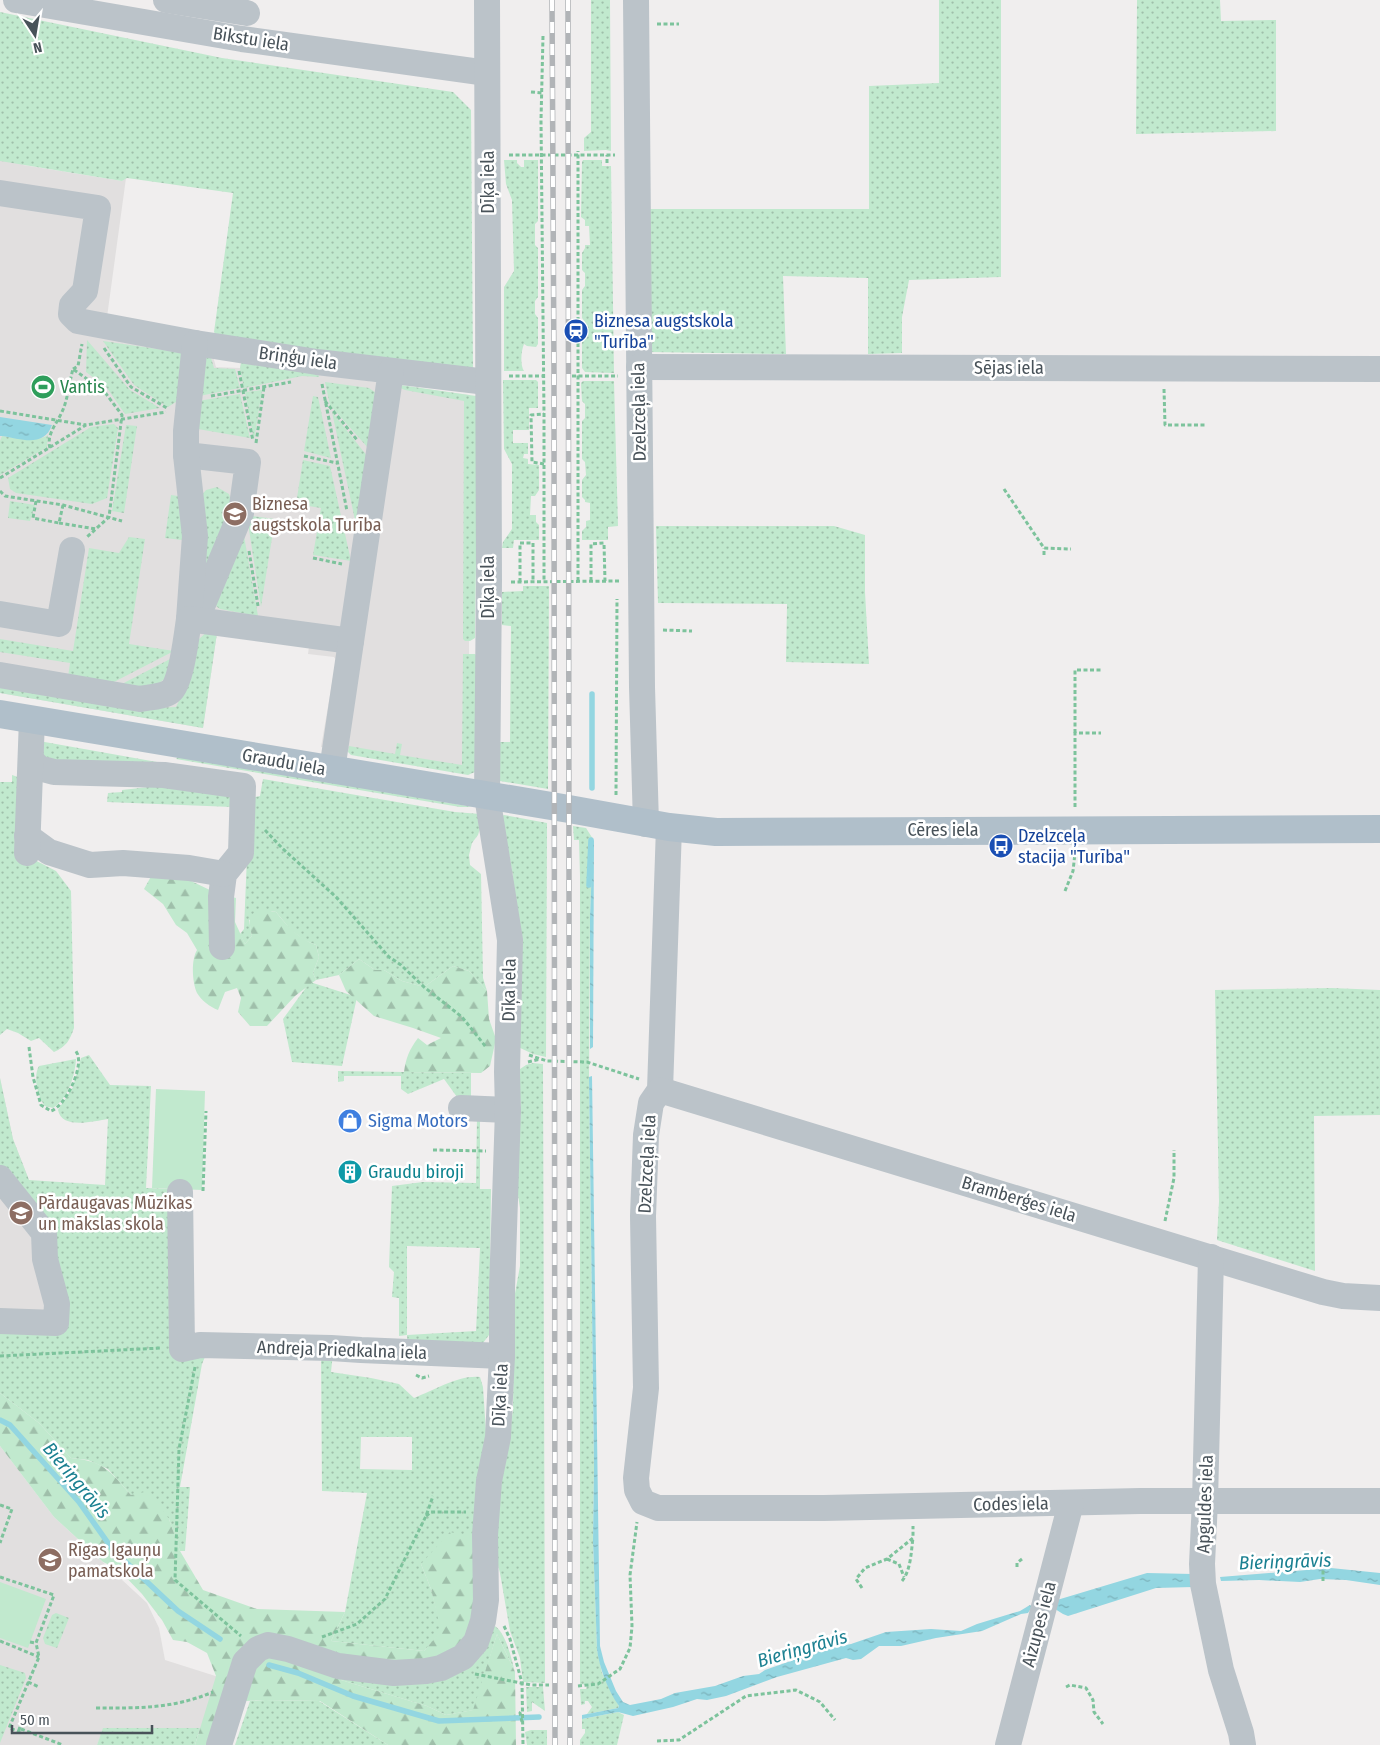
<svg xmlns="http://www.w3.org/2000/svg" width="1380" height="1745" font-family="'Fira Sans Condensed',sans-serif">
<defs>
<pattern id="grass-dots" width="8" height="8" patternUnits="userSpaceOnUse" patternTransform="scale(1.25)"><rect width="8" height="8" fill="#c1e9ce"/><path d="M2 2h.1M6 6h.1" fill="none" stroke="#9fbfaa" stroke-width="1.8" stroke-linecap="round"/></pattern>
<pattern id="forest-firs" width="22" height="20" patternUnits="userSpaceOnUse" patternTransform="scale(1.25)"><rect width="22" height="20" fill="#c1e9ce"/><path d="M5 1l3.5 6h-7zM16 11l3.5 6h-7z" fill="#9fbfaa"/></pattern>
<pattern id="water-ripples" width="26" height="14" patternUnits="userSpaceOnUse" patternTransform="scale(1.25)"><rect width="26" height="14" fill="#93d6e1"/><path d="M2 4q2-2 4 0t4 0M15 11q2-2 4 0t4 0" fill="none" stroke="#7ab0b9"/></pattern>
</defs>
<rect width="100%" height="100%" fill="#f0eeee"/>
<g fill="#e1dfdf">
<path d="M0,130L23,165L122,181L126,178L107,317L212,353L216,367L240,368L242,358L374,382L469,395V773L321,747L336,660L334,657L308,654L309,646L217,633L203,728L0,693Z"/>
<path d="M0,1078L13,1139L90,1337L0,1329Z"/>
<path d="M0,1446L54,1517L147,1603L159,1628L165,1660L228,1680L213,1728H104L97,1745H0Z"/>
</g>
<g fill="url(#grass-dots)" fill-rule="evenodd">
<path d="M591,0H610L611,151L606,150L584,151V138L591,132Z"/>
<path d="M939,0H1001V277L909,280L902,317V353L868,354V278L783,276L786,354L650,352L647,209H869V86L939,83Z"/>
<path d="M1137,0H1220L1221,21L1276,20V131L1136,134Z"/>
<path d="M0,12L222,58L453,92L471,110L473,372L218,338L214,332L233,193L127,178L122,181L0,161Z"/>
<path d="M504,160H517V163L521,167H524V160H538V221L535,224V245L538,248V297L535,301V314L538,318V344L536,347L527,346L524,344C521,351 520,365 524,371H504V287L514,271L512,200L506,184Z"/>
<path d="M583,160H602V166H611L614,373L585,372L582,368V340L585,335V322L582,318V290L585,286V273L582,270V253L585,248V245H590L589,226H585V220L581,217L582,162Z"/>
<path d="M87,340L130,390L160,408L125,414L107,388L86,372Z"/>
<path d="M103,341L191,354L187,395L168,407L134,385Z"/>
<path d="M198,357L211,358L214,368L235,369L240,388L194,397Z"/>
<path d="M242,358L317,370L319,377L302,376L244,388L240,368Z"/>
<path d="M503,380H536L538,382V408H529V430H513V443H528V454H524L523,458L528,459V464L539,465V490L535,496H531L530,515H536V522L539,525V540H514L513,548H502L503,542L512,529V464L504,449Z"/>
<path d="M583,381H614L618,526L608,527V540H582V531L586,527V521L590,520V503L585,502V500L582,497V480L586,475L585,462L582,459V421L585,418V404L582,401L581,383Z"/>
<path d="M325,382L369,388L376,393L369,449L330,405Z"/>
<path d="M400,385L476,396L478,402L475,638L470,641H465L463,639L464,401L405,390L400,388Z"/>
<path d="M262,390L254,440L245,392Z"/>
<path d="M240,394L250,438L192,428V402Z"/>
<path d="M313,396L318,397L331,458L304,451Z"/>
<path d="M332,412L368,457L358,519L355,520Z"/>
<path d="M114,424L118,428L107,498L92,504L16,493L10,489L8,478L91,427Z"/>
<path d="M126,425L137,426L124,513L112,511Z"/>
<path d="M48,435L47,447L0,475V441L2,436C15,438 37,443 48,435Z"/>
<path d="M303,460L330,466L351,561L313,555L321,508L296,504Z"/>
<path d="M217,487L229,494L232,503L200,588L201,496L206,490Z"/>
<path d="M171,495L185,497L190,541L165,538Z"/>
<path d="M10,501L35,505L30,521L8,518Z"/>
<path d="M252,516L275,519L261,607L248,523Z"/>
<path d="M656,526H834L865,535V592L869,664L786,662L787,604L658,603Z"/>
<path d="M243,530L258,616L220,609L216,606Z"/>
<path d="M129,537L145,539L129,644L174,651L112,683L68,677L70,663L0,652V639L73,651L89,548L119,553Z"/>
<path d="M523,586H549L548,789L500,781V742H510L511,626L502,625V592L523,591Z"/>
<path d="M209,630L217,633L203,728L0,693V683L152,708L176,707L182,695L199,639Z"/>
<path d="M463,654H475L478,657L477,771L468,775L351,755L348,752L349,746L395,754L397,743L402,744L400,755L462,765Z"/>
<path d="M174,657L167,677L154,687L120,685Z"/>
<path d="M39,741L157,762L41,763Z"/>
<path d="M179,756L473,807H460L176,759Z"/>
<path d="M12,775L21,778L27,856L56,871L71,891L74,1028C70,1040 66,1047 54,1052L39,1038L31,1041L18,1033L7,1029L0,1035V782H12Z"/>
<path d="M263,779L455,812L480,814L481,825L478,835L472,843L469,855L470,865L481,874L483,978L487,991L469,971L453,966L424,987L402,981L384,970H375L359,959L339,975L316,980L313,973L319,957L316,945L304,940L291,930L276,912L272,911L249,920L252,936L245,944L240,934L244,929L249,808L251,798L260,796Z"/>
<path d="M166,785L229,796L237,801L232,807L107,802L108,793L122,792V790Z"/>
<path d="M504,815L547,823L546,1057L533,1054L516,1046L513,876L502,816Z"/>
<path d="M573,826L586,828L593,839L590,917L589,1077L594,1467L593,1541L597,1649L602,1673L619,1706L618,1708L587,1714L592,1707L588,1701H585V1704L581,1705L580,1689H586L587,1685L580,1684V876L579,840H574Z"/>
<path d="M310,982L357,997L342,1066L292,1062L283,1019Z"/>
<path d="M1332,988L1380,990V1115L1314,1116L1315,1271L1217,1240L1219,1201L1215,990Z"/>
<path d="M89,1055L110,1085L151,1086L146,1188L176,1189V1333L207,1352L202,1364L180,1487H190L185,1551H180L169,1519L131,1495L108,1469L88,1460L71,1458L39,1423L0,1393V1329L63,1302L0,1170V1078L13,1139L29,1180L105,1185L108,1119C94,1121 62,1130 58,1110L73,1087L81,1058Z"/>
<path d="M76,1059C75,1076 68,1098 53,1108L45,1106C37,1096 33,1076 39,1066Z"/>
<path d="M533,1063L543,1064L545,1683L523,1682L520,1658L510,1631L500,1573L492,1542L513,1410L514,1299L520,1266V1208L516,1182L521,1106L517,1071L526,1065Z"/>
<path d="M338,1071L471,1073V1100L457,1097L444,1079L408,1094L401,1089V1076H344V1081L338,1082Z"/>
<path d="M477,1116H480V1189H491L490,1269L491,1312L489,1335L483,1343L408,1345L407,1335L399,1336V1298L392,1297L394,1272L389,1267L392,1186L423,1182L476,1183ZM407,1246L480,1248L476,1331L407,1335Z"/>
<path d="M321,1352L333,1353L331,1372L371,1378L399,1384L414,1398C435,1390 458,1375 480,1377L483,1387L486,1432L478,1538L421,1564L431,1589L442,1631L424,1651L331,1641L345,1612L367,1493L322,1491ZM361,1437H412V1470L360,1469Z"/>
<path d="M56,1613L69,1618L57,1648L45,1644L43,1638L52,1615Z"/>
<path d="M495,1626C507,1635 511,1658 515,1672L497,1634L474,1710L446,1715L427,1706L341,1680L345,1671L403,1684H425L442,1679Z"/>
<path d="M0,1665L25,1673L26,1678L0,1743Z"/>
<path d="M526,1687H543L545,1711L532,1702V1711L527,1712Z"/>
<path d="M265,1700L319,1701L388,1745H235L250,1701Z"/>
<path d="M618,1712L624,1715L617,1745H580V1740L585,1733V1729H582V1719Z"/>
<path d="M103,1728H200L195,1745H97Z"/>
<path d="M531,1730H547V1745H527L525,1732Z"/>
</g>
<g fill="url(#forest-firs)">
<path d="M153,873L189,880L214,892L236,898L235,922L245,944L252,936C251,931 249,924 250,919C252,909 269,910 276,912C288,927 298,938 316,945L319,957L313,973L316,980L295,996L267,1026H250L238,1012L241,998L237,988L225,992L218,1010C210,1007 201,1000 197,993C192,982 191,960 197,950L187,933L176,925L163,904L144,889Z"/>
<path d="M359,959L375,970H384L402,981L424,987L453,966L469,971L487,991L489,1019L496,1039L490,1066L481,1073L404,1072C406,1058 409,1050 418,1038L427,1045L441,1038L413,1028L374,1016L346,991L339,975Z"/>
<path d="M0,1393L39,1423L71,1458C104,1461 110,1471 131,1495L149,1491L169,1519L180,1551L203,1590L257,1609L345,1612L331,1641L424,1651L441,1631L431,1589L421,1564L450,1532L478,1538L473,1609L469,1638L438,1658L348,1664L341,1680L427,1706L446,1715L473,1710L497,1634L515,1672L516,1745H388L320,1701L265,1700L227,1702L215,1745H195L216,1676L207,1653L187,1642L173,1640L162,1620L142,1594L118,1569L103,1562L54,1517L0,1446Z"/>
</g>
<g fill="#c1e9ce">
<path d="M156,1089L205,1091L202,1190L152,1188Z"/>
<path d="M0,1582L46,1599L28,1648L0,1638Z"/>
</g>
<g fill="url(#water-ripples)">
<path d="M0,417L52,425C44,448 21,439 2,436H0Z"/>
<path d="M593,839L594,841L593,1047L590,1049V917Z"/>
<path d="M592,1076L600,1646L604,1662L616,1691L623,1702L630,1705L661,1699L675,1693L715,1686L743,1676L759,1674L765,1670L825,1649L851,1644L886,1632L931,1629L961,1631L977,1624L1020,1611L1030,1605L1032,1607L1028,1613L1021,1614L982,1631L936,1638L901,1646H879L861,1659L853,1660L846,1658L777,1677L726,1696L707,1700L697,1699L673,1707L633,1716L618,1712L582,1719V1715L618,1708L619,1706C608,1691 599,1667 597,1649L593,1541L594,1467L589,1077Z"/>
<path d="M1331,1568L1380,1573V1585L1346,1580L1320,1579L1300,1582L1259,1580L1221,1581L1220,1577Z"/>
<path d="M1147,1573L1193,1574V1587L1156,1588L1068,1616L1063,1614L1055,1609L1057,1600Z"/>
</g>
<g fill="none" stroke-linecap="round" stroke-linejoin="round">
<g stroke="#93d6e1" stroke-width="5.5">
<path d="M592,694V788"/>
<path d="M589,885L591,840"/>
<path d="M0,1420L10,1425L79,1502L113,1550L178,1611L220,1639"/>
<path d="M269,1665L298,1673L353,1696L439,1721L539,1717"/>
</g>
<g stroke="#7dc39c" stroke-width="3" stroke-dasharray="4 2.5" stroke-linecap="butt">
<path d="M657,24H679"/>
<path d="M543,36L541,120L544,414V582"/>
<path d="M531,92L542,93"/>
<path d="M509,155H615"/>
<path d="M607,163V155"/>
<path d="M104,348L131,387L167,408"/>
<path d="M73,369L78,366L82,344"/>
<path d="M239,371L253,441"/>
<path d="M509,376H544"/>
<path d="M572,376H618"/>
<path d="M322,384L347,511"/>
<path d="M1164,389L1165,425H1205"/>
<path d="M211,396L291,382"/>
<path d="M325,401L358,441"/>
<path d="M0,411L86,425"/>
<path d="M256,443L264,387"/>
<path d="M50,448C46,435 57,423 62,412C68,399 69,383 73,369L104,391L122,415L109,517L87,537"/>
<path d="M304,456L337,463"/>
<path d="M544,464L532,462L531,415L544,414"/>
<path d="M0,478L86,425L166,412"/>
<path d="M1004,489L1044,548L1071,549"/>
<path d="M0,491L5,496L63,505L122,521"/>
<path d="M36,501L33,518L59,523L63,505"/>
<path d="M59,523L96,529"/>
<path d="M249,551L258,606"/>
<path d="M1044,555V548"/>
<path d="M313,558L342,564"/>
<path d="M578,581V151"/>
<path d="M591,581V544L604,543L605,581"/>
<path d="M511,582L620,581"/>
<path d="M520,582V543H533V582"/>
<path d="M663,630L692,631"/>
<path d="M1075,733V670H1101"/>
<path d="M616,795L617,599"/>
<path d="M1075,807V733H1101"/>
<path d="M265,830L282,848L336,897L389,957L401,965L424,987L462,1017L486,1047"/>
<path d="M1065,891L1073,871L1075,853"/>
<path d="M29,1047L33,1077L41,1105L51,1111C65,1106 82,1071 78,1056C78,1054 76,1052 75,1049"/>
<path d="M529,1055L547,1061L587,1062L639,1079"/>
<path d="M528,1062L540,1059"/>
<path d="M433,1150L486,1151"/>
<path d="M203,1191L206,1111"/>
<path d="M1165,1221L1174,1178V1150"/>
<path d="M0,1356L161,1348"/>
<path d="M195,1367L179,1449L175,1580L241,1636"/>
<path d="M416,1375L422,1378L429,1376"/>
<path d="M0,1505L12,1509L0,1543"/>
<path d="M426,1516L431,1512H466"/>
<path d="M887,1559L899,1564L904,1577"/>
<path d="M1017,1567V1563L1022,1559"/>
<path d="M0,1577L54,1595L36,1643L39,1657L9,1728L20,1732L21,1729L18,1728"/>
<path d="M902,1581C911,1570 911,1552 913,1538"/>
<path d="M1323,1581V1563"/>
<path d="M862,1588L856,1579L865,1568L887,1559L913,1538V1526"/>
<path d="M504,1626L510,1639L522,1683L523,1745"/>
<path d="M322,1637L357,1624L385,1599L426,1516L433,1496"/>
<path d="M0,1641L39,1657"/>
<path d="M30,1642L36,1643"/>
<path d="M475,1674L531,1685H549"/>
<path d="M28,1682L39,1687"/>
<path d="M578,1686L598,1684L620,1669L630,1648L632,1626L630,1575L637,1522"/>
<path d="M1066,1687L1070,1685L1086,1688L1093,1700L1094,1712L1103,1724"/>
<path d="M96,1708C139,1708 172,1709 213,1692"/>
<path d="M522,1722L520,1713L523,1709"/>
<path d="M21,1729L63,1745"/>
<path d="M657,1741L679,1740L746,1696L796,1690L820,1702L835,1720"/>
</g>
<g stroke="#bbc3c9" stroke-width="26">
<path d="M16,0L242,39L487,73"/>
<path d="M166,0L247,13"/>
<path d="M636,0L642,687L646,824"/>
<path d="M0,193L98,208L85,291L72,305L71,314L78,321L195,343L317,362L487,382"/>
<path d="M639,367L1380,369"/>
<path d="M186,455L248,462L241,513L203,604L191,617"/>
<path d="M0,614L59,624L72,550"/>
<path d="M189,619L195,536L186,455V431L195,343"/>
<path d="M0,675L140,699C150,697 163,697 171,691C181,684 187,633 189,619L351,641"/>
<path d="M31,760L39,768L54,772L164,775L243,786L241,853L224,874L221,897L222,947"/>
<path d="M332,770L391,371"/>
<path d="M669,827L660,1090L651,1103L646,1135L643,1216L646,1388L636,1478L637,1490L643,1502L658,1508H824L1140,1501H1380"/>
<path d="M27,836L49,852L90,865L123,863L189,868L224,874"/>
<path d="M27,853L32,719"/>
<path d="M660,1090L1323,1292L1343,1296L1380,1298"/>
<path d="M461,1108L508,1110"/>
<path d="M0,1178L44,1233L45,1259L57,1304L56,1323L0,1321"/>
<path d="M180,1192L182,1349L200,1345L331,1348L361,1350L502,1356"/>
<path d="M1211,1257L1205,1501L1202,1564L1203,1584L1221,1670L1241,1733L1243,1745"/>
<path d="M219,1745L245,1662L258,1649L268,1645L288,1649L338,1666L394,1673L426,1671L441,1668L463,1657L476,1642L483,1621L486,1600L485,1535L489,1481L498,1437L502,1356V1289L508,1110L507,1072L510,940L487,796L489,580L487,0"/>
<path d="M1008,1745L1071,1503"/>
</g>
<path stroke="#b0bfca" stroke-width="28" d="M0,714L569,809L669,827L716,832L1380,829"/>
<defs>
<g id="rail">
<path d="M552,0L554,374L555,1745"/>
<path d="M568,0L570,1745"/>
</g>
</defs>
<use href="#rail" stroke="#b1b4b7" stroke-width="5.5"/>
<use href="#rail" stroke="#fff" stroke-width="4" stroke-dasharray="11" stroke-linecap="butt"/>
</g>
<defs>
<symbol id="station-disc" viewBox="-11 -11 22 22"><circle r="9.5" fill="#1a4fb4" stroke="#fff"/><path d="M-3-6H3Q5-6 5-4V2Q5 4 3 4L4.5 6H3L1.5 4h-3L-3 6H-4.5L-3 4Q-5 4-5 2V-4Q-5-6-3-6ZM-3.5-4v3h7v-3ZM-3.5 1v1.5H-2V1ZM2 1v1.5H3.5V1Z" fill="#fff"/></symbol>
<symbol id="stadium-disc" viewBox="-11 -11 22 22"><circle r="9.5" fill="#2e9e5b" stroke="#fff"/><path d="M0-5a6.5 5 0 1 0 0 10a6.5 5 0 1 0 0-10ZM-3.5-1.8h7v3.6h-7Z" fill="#fff"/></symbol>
<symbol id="university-disc" viewBox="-11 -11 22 22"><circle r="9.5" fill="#8d6e63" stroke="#fff"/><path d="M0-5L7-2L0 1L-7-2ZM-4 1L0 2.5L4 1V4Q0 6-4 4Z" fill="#fff"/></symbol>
<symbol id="bus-disc" viewBox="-11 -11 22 22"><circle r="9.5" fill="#1a4fb4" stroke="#fff"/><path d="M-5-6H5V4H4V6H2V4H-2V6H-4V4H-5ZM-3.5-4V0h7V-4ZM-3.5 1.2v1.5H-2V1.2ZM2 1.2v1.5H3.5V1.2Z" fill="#fff"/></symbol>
<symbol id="shop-disc" viewBox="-11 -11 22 22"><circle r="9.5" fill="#3f7fe0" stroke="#fff"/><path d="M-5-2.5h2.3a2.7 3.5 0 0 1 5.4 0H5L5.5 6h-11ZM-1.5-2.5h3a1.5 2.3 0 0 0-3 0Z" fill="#fff"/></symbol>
<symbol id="building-disc" viewBox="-11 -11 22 22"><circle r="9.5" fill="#0f9aa8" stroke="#fff"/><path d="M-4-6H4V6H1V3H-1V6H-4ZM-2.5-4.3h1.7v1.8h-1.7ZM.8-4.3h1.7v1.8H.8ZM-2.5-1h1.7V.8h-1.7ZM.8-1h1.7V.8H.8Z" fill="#fff"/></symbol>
<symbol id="school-disc" viewBox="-11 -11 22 22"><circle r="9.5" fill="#8d6e63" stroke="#fff"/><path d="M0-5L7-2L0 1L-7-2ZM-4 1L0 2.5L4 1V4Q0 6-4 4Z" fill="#fff"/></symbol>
</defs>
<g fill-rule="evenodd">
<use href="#station-disc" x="562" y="317" width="28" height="28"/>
<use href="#stadium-disc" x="29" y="373" width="28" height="28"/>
<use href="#university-disc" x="221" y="500" width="28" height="28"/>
<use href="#bus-disc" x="987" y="832" width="28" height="28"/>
<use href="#shop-disc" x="336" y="1107" width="28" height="28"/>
<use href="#building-disc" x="336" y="1158" width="28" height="28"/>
<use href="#school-disc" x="7" y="1199" width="28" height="28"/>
<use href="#school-disc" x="36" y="1546" width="28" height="28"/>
</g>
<g text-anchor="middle" stroke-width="5" stroke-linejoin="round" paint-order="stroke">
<g font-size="18" fill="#485259" stroke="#fff">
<text transform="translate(251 39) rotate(9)" y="6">Bikstu iela</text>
<text transform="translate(488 182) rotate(-90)" y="6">Dīķa iela</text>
<text transform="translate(298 358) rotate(8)" y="6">Briņģu iela</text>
<text x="1009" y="374">Sējas iela</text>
<text transform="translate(639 412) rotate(-91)" y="6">Dzelzceļa iela</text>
<text transform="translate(488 587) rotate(-90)" y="6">Dīķa iela</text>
<text transform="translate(284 762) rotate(10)" y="6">Graudu iela</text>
<text x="943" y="836">Cēres iela</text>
<text transform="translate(509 990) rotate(-89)" y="6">Dīķa iela</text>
<text transform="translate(647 1164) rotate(-87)" y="6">Dzelzceļa iela</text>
<text transform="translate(1019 1199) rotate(17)" y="6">Bramberģes iela</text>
<text transform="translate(342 1350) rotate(2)" y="6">Andreja Priedkalna iela</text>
<text transform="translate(500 1395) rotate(-87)" y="6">Dīķa iela</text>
<text transform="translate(1011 1504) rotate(-1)" y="6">Codes iela</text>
<text transform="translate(1205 1504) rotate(-88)" y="6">Apguldes iela</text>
<text transform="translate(1039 1624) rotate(-75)" y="6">Aizupes iela</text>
</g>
<g font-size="18" fill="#164399" stroke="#fff" text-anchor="start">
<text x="594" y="327">Biznesa augstskola<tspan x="594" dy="21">"Turība"</tspan></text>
<text x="1018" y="842">Dzelzceļa<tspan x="1018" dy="21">stacija "Turība"</tspan></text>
</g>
<g font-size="18" fill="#27864d" stroke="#fff" text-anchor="start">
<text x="60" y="393">Vantis</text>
</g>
<g font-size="18" fill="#785e54" stroke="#fff" text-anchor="start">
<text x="252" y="510">Biznesa<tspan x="252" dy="21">augstskola Turība</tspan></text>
<text x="38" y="1209">Pārdaugavas Mūzikas<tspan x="38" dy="21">un mākslas skola</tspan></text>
<text x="68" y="1556">Rīgas Igauņu<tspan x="68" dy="21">pamatskola</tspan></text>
</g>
<g font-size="18" fill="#366cbe" stroke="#fff" text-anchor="start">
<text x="368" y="1127">Sigma Motors</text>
</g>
<g font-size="18" fill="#0d838f" stroke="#fff" text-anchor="start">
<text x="368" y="1178">Graudu biroji</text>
</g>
<g font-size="19" font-style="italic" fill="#1b8091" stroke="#fff">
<text transform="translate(77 1480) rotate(50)" y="7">Bieriņgrāvis</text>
<text transform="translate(1285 1561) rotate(-2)" y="7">Bieriņgrāvis</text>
<text transform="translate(802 1648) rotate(-16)" y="7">Bieriņgrāvis</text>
</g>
</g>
<g transform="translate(35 35) rotate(168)" stroke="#ffffff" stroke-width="4" paint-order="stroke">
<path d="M0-4L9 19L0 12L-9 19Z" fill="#485259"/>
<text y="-8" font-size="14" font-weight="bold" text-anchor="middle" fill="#485259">N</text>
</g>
<path d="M12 1725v8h140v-8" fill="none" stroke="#485259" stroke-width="2.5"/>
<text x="20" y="1725" font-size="15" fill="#485259" stroke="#ffffff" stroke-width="4" paint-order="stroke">50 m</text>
</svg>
